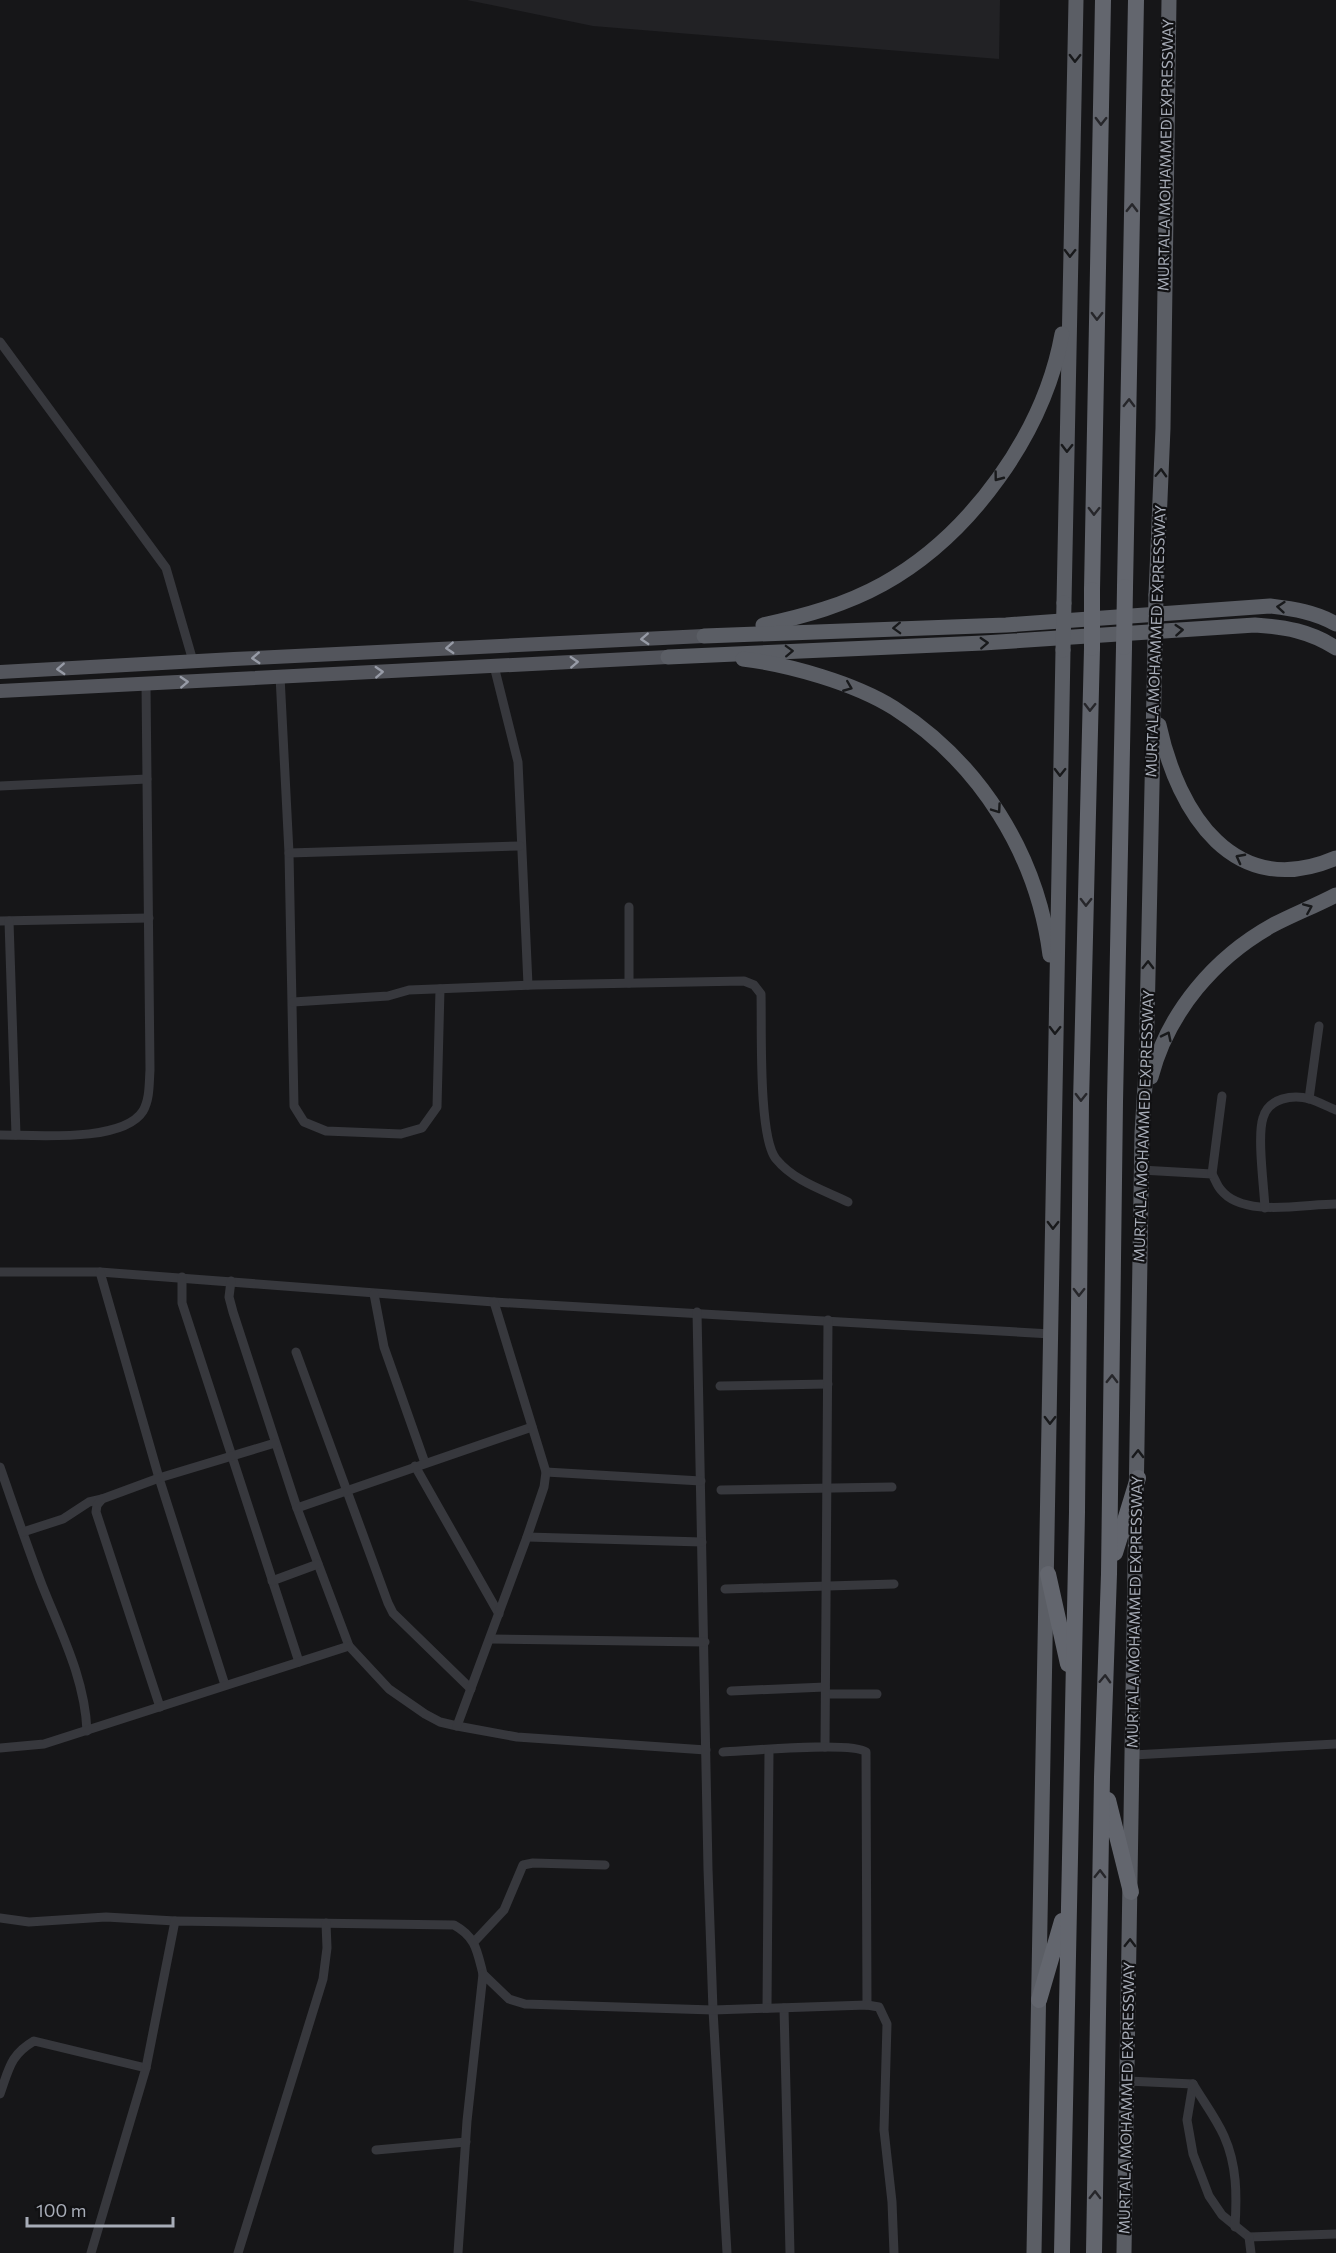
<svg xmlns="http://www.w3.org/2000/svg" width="1336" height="2253" font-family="Commissioner,sans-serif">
<rect width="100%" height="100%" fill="#161618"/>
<path fill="#222225" d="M467,0H1000L999,59L593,26Z"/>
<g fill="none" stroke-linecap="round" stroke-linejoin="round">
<g stroke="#37383d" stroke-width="9">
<path d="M0,342L166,568L193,661"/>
<path d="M494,666L518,762L528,985"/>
<path d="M280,676L289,853L294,1106L304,1122L326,1131L401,1134L422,1128L437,1107L440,989"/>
<path d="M0,786L147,779"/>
<path d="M289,853L520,846"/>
<path d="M629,907V983"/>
<path d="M0,921L149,918"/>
<path d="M9,921L16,1135"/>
<path d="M293,1002L388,996L409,990L534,985L744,981L754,985L761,994C762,1027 758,1137 776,1159C794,1181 823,1190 848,1202"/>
<path d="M1309,1099L1319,1026"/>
<path d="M0,1135C34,1135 123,1143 143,1111C150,1099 149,1083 150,1070L146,684"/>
<path d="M1141,1170L1212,1174C1215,1179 1217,1186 1221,1190C1243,1218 1304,1204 1336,1204"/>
<path d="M1212,1174L1222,1096"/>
<path d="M1265,1208C1264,1187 1257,1136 1263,1118C1268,1098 1293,1094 1310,1099C1319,1102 1328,1107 1336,1110"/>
<path d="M0,1272H100L494,1302L1051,1334"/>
<path d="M100,1272L159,1478L225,1685"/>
<path d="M182,1277V1303L299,1662"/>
<path d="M231,1281L229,1297L233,1312L297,1508L349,1646L389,1689L425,1714L440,1722L457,1726L517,1737L706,1750"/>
<path d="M374,1294L384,1347L425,1463"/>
<path d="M697,1312L708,1869L713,2010L727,2253"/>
<path d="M296,1352L388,1603L393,1613L471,1689"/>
<path d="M720,1386L828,1384"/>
<path d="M415,1466L499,1614"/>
<path d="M0,1467C14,1507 27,1546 42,1585C61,1633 85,1679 87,1731"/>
<path d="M546,1472L701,1481"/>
<path d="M721,1490L892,1487"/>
<path d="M297,1508L532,1427"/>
<path d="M23,1532L63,1519L89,1502L102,1499"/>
<path d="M527,1537L702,1542"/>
<path d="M272,1581L318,1564"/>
<path d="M725,1589L894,1584"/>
<path d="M491,1639L705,1642"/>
<path d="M731,1691L825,1687"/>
<path d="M826,1694H877"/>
<path d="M160,1707L96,1512L97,1505L102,1499L159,1478L275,1443"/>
<path d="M457,1726L527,1537L544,1487L546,1472L494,1302"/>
<path d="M825,1747L828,1320"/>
<path d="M0,1748L44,1744L349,1646"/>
<path d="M723,1752C746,1751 853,1741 866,1752L867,2005"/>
<path d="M1133,1755L1336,1744"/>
<path d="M0,1918L29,1922L106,1917L175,1921"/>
<path d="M474,1942L504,1910L523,1865L533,1863L605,1865"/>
<path d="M767,2008L769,1750"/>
<path d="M784,2008L790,2253"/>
<path d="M1127,2081L1193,2084"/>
<path d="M1193,2084L1187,2120L1193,2154L1209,2196L1222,2215L1249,2237L1336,2234"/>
<path d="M1193,2084C1203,2101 1216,2118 1224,2136C1237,2165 1237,2195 1235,2227"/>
<path d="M0,2094C9,2069 10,2055 34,2041L146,2068"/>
<path d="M376,2150L466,2142"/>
<path d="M1249,2237L1251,2253"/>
<path d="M91,2253L146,2068L175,1921L454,1925C476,1937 477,1951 483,1974"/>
<path d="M238,2253L323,1979L327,1948L326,1923"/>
<path d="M458,2253L467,2121L483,1974L509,1999L525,2004L713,2010L867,2005L879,2007L887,2024L884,2130L892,2202L894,2253"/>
</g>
<g stroke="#53555c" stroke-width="14">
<path d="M0,672L234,659L704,636"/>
<path d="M0,691L668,657"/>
</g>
<g stroke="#5b5e65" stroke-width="15">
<path d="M1156,595L1163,428L1169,0"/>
<path d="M1064,603L1076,0"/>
<path d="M763,625C805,616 845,605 883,584C971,535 1044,433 1062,334"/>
<path d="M704,636L1006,625L1270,606C1294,609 1315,612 1336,624"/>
<path d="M668,657L983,643L1255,625C1285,627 1310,631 1336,648"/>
<path d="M743,659C790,665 854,683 894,708C980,763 1037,854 1050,955"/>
<path d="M1159,725C1178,813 1234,902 1336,858"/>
<path d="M1151,1077C1168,1012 1215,957 1273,925C1294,914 1315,906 1336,895"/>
<path d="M1034,2253L1063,650"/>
<path d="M1124,2253L1142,1133L1146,1069L1155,645"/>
</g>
<g stroke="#63666e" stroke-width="16">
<path d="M1125,587L1136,0"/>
<path d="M1092,590L1103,0"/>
<path d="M1115,1553L1138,1478"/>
<path d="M1048,1574L1068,1664"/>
<path d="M1108,1800L1131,1892"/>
<path d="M1039,2000L1062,1921"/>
<path d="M1062,2253L1077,1512L1081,1103L1092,648"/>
<path d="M1094,2253L1102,1777L1109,1574L1115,1102L1124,647"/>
</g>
<g stroke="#5b5e65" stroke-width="15">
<path d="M1155,645L1156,595"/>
<path d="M1063,650L1064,603"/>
</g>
<g stroke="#63666e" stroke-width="16">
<path d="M1124,647L1125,587"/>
<path d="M1092,648V590"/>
</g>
</g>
<defs><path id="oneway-chevron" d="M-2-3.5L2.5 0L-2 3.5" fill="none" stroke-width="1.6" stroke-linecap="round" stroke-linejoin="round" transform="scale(1.5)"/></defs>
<g stroke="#18191b">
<use href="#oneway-chevron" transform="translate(1075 58) rotate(91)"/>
<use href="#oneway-chevron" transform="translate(1070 253) rotate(91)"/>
<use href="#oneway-chevron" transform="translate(1067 448) rotate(91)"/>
<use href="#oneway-chevron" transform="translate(1161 473) rotate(-88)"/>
<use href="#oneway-chevron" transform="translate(998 477) rotate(127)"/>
<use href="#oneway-chevron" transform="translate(1281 607) rotate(-175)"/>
<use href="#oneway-chevron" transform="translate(897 628) rotate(178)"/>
<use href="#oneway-chevron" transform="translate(1179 630) rotate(-4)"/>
<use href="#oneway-chevron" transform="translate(984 643) rotate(-3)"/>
<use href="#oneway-chevron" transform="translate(789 651) rotate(-2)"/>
<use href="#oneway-chevron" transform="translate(848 687) rotate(22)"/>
<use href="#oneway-chevron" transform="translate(1060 772) rotate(91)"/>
<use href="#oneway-chevron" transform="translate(997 809) rotate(55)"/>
<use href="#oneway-chevron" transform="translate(1240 858) rotate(-152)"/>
<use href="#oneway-chevron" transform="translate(1308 908) rotate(-23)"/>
<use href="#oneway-chevron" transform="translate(1148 965) rotate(-89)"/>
<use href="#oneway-chevron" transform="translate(1055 1030) rotate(91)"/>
<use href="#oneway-chevron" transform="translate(1167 1036) rotate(-64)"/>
<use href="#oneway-chevron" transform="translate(1053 1225) rotate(91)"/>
<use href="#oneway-chevron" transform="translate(1050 1420) rotate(91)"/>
<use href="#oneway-chevron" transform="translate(1138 1454) rotate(-89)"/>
<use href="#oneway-chevron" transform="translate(1130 1943) rotate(-89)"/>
</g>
<g stroke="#26262a">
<use href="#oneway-chevron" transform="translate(1101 121) rotate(91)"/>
<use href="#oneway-chevron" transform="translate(1132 208) rotate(-89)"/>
<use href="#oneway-chevron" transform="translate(1097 316) rotate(91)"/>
<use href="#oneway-chevron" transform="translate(1129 403) rotate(-89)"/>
<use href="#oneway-chevron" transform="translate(1094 511) rotate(91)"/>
<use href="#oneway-chevron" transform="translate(1090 707) rotate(91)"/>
<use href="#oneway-chevron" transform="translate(1086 902) rotate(91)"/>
<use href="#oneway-chevron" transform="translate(1081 1097) rotate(91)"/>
<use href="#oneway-chevron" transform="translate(1079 1292) rotate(91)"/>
<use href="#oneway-chevron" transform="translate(1112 1379) rotate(-89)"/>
<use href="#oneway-chevron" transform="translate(1105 1679) rotate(-88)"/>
<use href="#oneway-chevron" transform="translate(1100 1874) rotate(-89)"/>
<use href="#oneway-chevron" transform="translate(1095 2195) rotate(-89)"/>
</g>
<g stroke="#979ba6">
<use href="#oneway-chevron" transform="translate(645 639) rotate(177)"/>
<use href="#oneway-chevron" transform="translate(450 648) rotate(177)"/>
<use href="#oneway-chevron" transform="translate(256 658) rotate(177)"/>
<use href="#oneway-chevron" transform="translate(574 662) rotate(-3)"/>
<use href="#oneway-chevron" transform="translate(61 669) rotate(177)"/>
<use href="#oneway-chevron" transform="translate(379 672) rotate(-3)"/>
<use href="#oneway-chevron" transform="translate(184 682) rotate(-3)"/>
</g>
<g text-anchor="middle" stroke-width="4.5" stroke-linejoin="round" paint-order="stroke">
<g font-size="15" fill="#a8adb8" stroke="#111113">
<text transform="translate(1166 155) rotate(-89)" y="5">MURTALA MOHAMMED EXPRESSWAY</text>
<text transform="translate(1156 641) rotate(-88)" y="5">MURTALA MOHAMMED EXPRESSWAY</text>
<text transform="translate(1144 1126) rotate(-88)" y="5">MURTALA MOHAMMED EXPRESSWAY</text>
<text transform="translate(1135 1612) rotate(-89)" y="5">MURTALA MOHAMMED EXPRESSWAY</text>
<text transform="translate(1127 2098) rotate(-89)" y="5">MURTALA MOHAMMED EXPRESSWAY</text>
</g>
</g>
<path d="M27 2217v9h146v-9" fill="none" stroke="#a8adb8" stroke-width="3"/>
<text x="36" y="2217" font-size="18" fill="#a8adb8" stroke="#111113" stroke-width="4.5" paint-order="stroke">100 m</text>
</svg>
